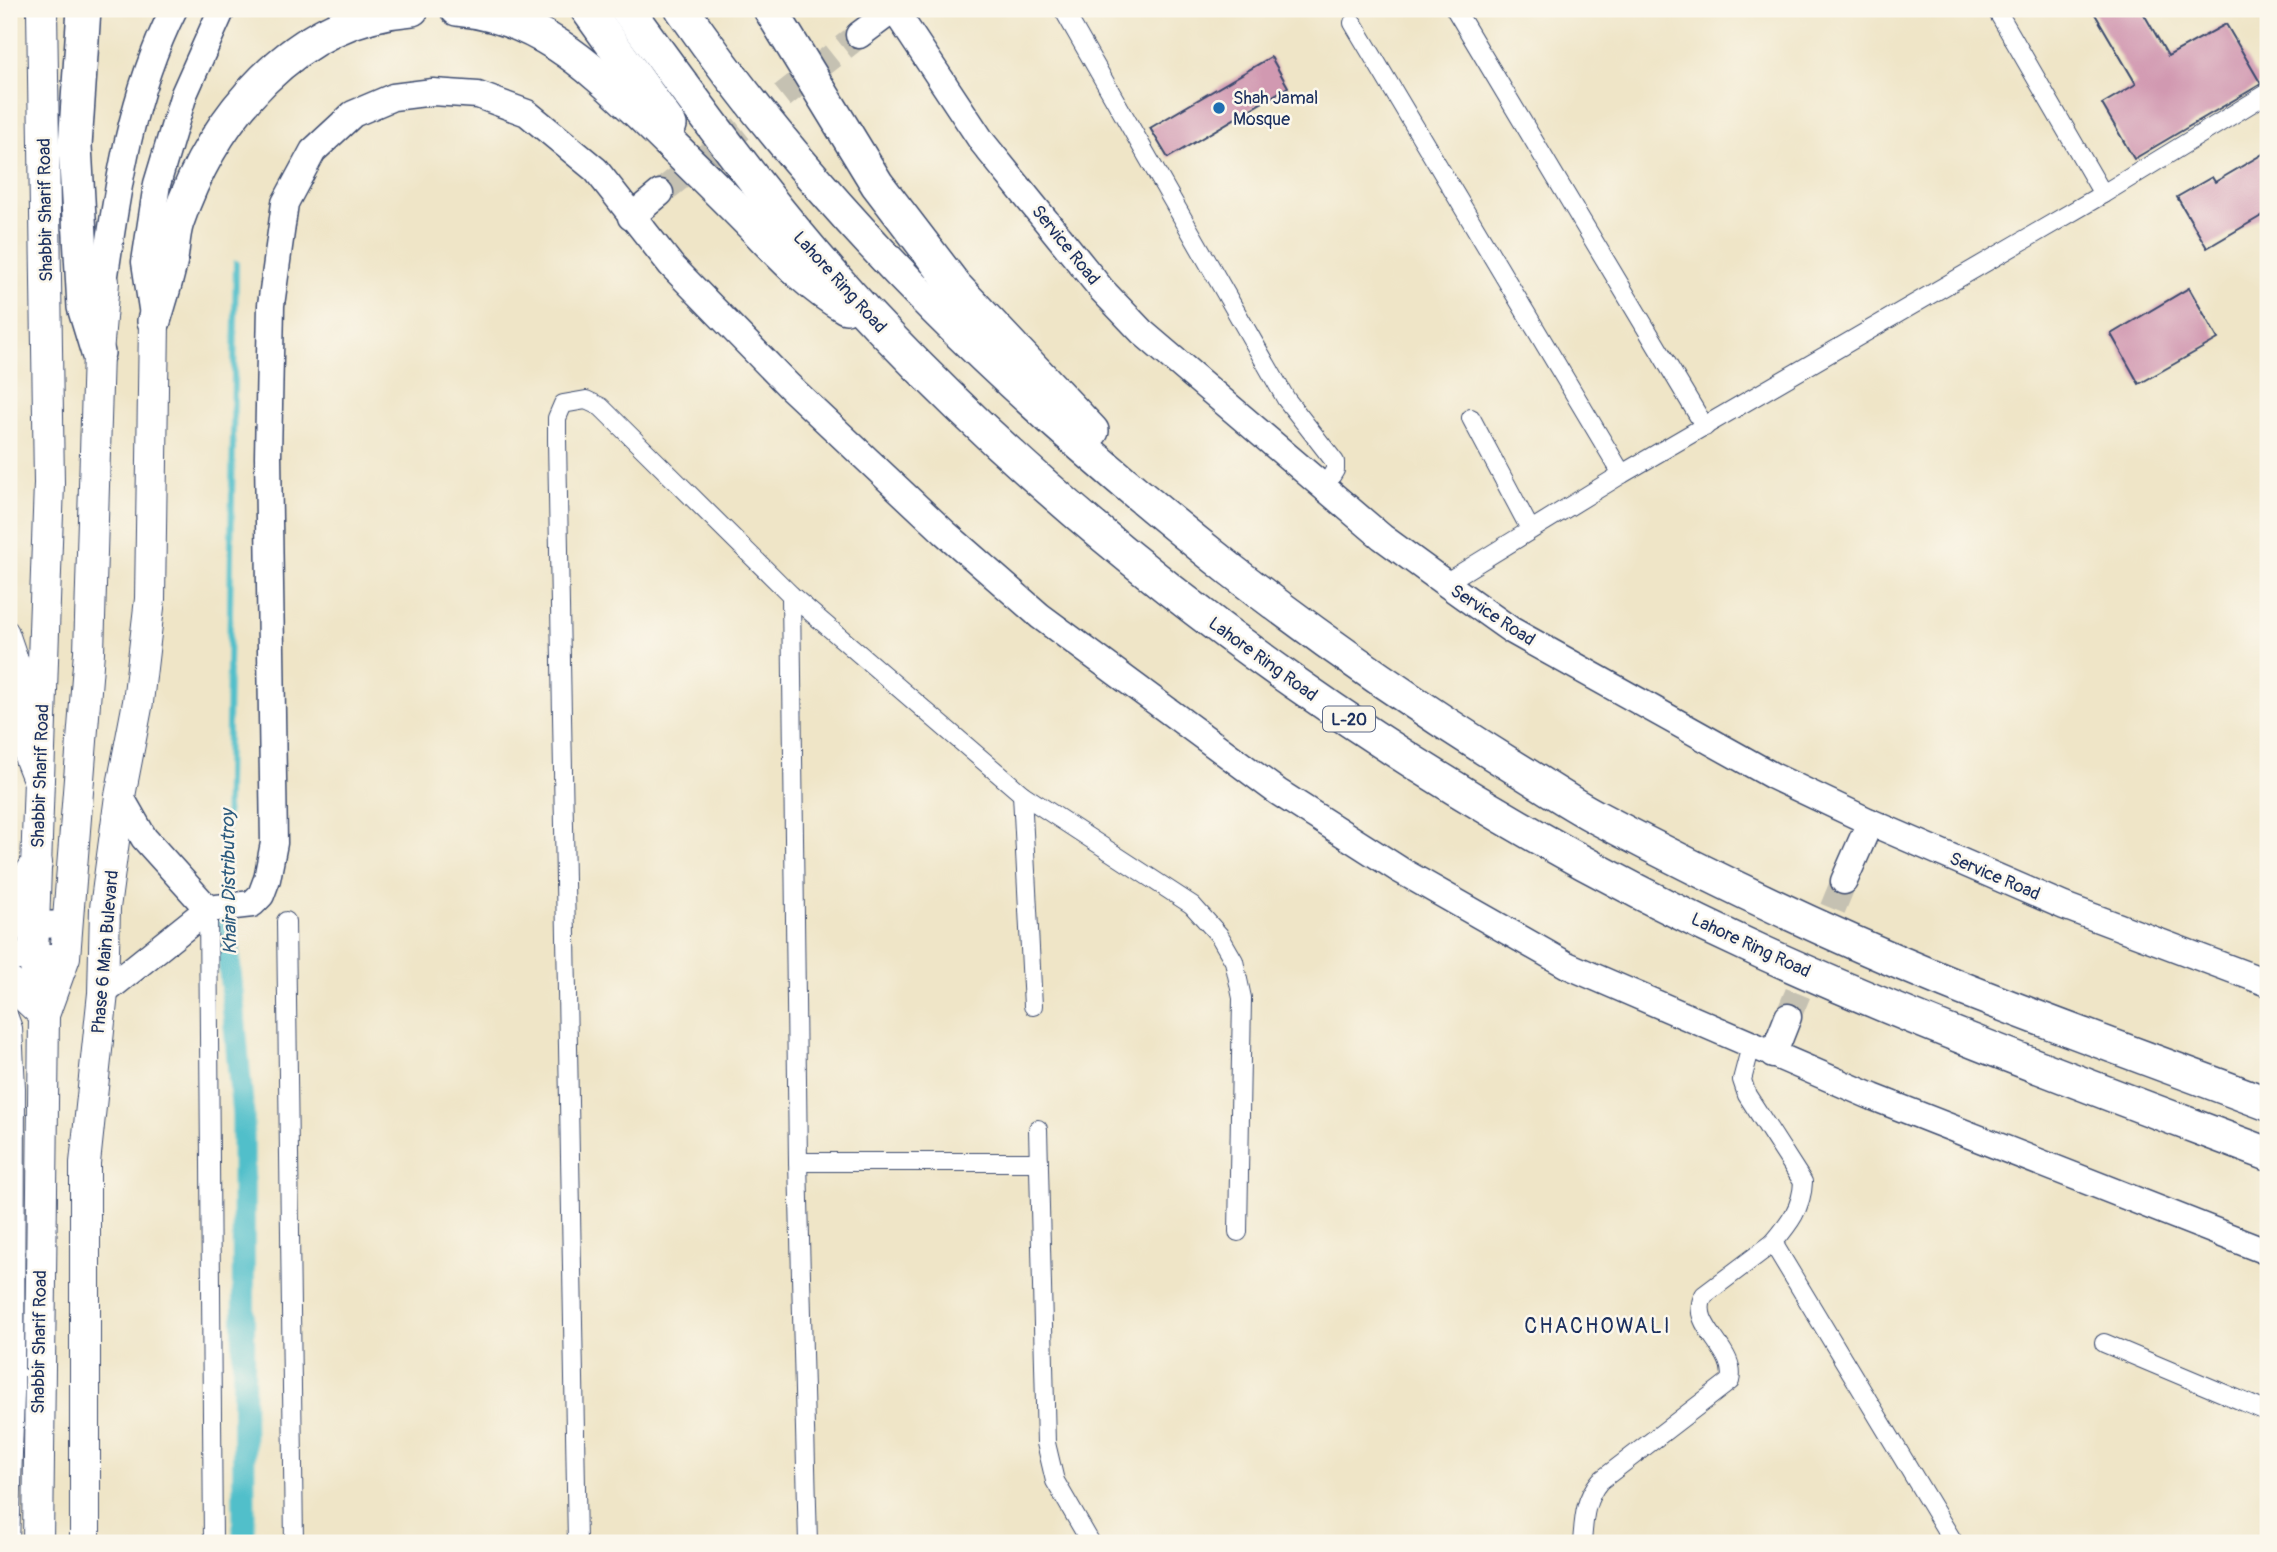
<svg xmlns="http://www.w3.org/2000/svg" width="2277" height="1552" font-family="Pangolin,sans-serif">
<rect width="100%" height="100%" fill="#fbf7ec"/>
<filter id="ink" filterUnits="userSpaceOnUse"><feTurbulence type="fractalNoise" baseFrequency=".0143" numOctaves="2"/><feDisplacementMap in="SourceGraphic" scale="14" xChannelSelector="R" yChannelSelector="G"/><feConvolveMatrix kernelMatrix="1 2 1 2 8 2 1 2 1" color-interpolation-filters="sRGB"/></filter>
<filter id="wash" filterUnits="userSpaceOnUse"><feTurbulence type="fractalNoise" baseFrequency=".00686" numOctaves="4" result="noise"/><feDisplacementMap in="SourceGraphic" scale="28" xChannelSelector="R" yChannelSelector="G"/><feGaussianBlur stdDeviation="1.57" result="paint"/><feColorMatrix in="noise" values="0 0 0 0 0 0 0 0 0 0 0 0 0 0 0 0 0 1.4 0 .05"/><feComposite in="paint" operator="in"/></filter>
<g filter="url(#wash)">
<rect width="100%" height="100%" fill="#efe5c7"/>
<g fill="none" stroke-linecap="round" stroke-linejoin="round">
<path stroke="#51bfca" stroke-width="6" d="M225,899L236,263"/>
<path stroke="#51bfca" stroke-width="23" d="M225,915L243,1115L244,1543"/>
</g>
<g id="blocks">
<g fill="#d199b1">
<path d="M2092,9H2141L2168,56L2226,24L2261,84L2134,159L2102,104L2136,84Z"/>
<path d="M1271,57L1288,87L1168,158L1150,128Z"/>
<path d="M2268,151V212L2207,248L2177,197L2212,177L2215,182Z"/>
<path d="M2189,288L2218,339L2139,384L2111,334Z"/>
</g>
</g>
</g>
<g filter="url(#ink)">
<use href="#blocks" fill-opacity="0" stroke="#3b4a6e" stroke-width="2"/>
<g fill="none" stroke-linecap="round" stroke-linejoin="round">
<g stroke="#c5c1b2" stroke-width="26" stroke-dasharray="26 13" stroke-linecap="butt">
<path d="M660,193L859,35"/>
<path d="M1788,1017L1844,881"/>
</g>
<defs>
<g id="street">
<path d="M1063,9L1286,399L1335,462V470L1324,488"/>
<path d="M1455,9L1705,427"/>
<path d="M1996,9L2103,194"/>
<path d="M1353,23L1622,474"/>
<path d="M1471,418L1530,529"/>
<path d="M1445,583L1622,474L2103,194L2268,93"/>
<path d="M791,595L798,1162L808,1543"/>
<path d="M9,630L22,668L24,760L33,783"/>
<path d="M1022,794L1033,1006"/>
<path d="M208,909L213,1543"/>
<path d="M286,921L294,1543"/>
<path d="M9,1017L13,1028L16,1088L15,1393L10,1543"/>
<path d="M1751,1046L1742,1080L1747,1095L1803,1182C1802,1208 1789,1224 1773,1243L1954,1543"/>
<path d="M1038,1129L1046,1443L1055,1481L1091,1543"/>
<path d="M798,1162H1039"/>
<path d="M2104,1343L2268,1412"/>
<path d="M577,1543L557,440V418L563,404L586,400L601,407L791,595L1022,794L1192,905L1219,935L1234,961L1242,998L1238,1232"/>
<path d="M1582,1543C1584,1519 1584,1500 1600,1481L1730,1381C1738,1349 1687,1326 1704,1295L1773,1243"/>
</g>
<g id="secondary">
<path d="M894,9L983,143L1102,290L1142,332L1382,537L1445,583L1511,630L1773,776L1870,822L2064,906L2268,983"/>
<path d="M859,35L894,9"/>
<path d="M631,217L660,193"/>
<path d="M104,282C117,188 131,94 174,9"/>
<path d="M153,315L145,262L157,184L184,94L222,9"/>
<path d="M120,796L144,838L208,909L252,904L261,895L267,879L274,843L268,456L271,305L285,203L313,151L353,114L393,97L433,92L478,95L527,113L596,170L671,265L789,386L944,532L1040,616L1278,792L1400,870L1567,965L1873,1097L2268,1252"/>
<path d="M1844,881L1870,822"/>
<path d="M9,926L67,924"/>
<path d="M9,957H52"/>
<path d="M103,993L208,909"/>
<path d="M1773,1055L1788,1017"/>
</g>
<g id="primary">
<path d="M9,903L37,863"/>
<path d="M9,982L44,1015"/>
<path d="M44,1015L65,957L89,652L98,353L104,282"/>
<path d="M38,1543L44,1015L33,957L49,483L42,9"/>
<path d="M85,1543V1163L103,993L105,908L120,796L138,702L150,599L154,321"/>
</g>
<g id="highway">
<path d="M84,9L75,146L84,307L98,353"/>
<path d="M457,9C536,16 587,64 641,115C681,154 720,192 758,231C786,260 811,287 846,307"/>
<path d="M587,9L670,125"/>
<path d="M627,9C708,120 786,229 882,329C1128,586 1440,805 1764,953C1929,1028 2099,1090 2268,1154"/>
<path d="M682,9C832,225 1025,407 1231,570C1322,641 1416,706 1514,767C1542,784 1569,803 1598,818C1711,878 1827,933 1946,982C2052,1025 2161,1063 2268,1104"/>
<path d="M770,9L877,184L955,286L1092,431"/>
<path d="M154,321C160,300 167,280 171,259C173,247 173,234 177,222C213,117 294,18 412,9"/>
</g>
</defs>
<use href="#street" stroke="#3b4a6e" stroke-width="20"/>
<use href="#secondary" stroke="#3b4a6e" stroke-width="29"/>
<use href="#primary" stroke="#3b4a6e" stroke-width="32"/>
<use href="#highway" stroke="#3b4a6e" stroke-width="36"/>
<use href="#street" stroke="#fff" stroke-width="18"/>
<use href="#secondary" stroke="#fff" stroke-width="26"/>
<use href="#primary" stroke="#fff" stroke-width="30"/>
<use href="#highway" stroke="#fff" stroke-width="33"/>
</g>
</g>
<circle fill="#1f6fb2" stroke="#fbf7ec" stroke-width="2.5" cx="1219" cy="108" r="7"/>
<g text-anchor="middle" stroke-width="5" stroke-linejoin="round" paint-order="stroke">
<rect fill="#fbf7ec" stroke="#5e6b89" stroke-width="2" x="1323" y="706.5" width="52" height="25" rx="5"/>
<g font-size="16" font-weight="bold" fill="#1b2f5e">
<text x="1349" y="725">L-20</text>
</g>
<g font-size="18" fill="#1b2f5e" stroke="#fbf7ec" text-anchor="start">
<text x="1233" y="104">Shah Jamal<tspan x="1233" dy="21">Mosque</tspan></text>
</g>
<g font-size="18" fill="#1b2f5e" stroke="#fbf7ec">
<text transform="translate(45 210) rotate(-91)" y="6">Shabbir Sharif Road</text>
<text transform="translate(1066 245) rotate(51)" y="6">Service Road</text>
<text transform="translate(840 282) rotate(48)" y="6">Lahore Ring Road</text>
<text transform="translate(1493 615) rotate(33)" y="6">Service Road</text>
<text transform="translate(1263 659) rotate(36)" y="6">Lahore Ring Road</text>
<text transform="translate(40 776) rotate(-88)" y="6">Shabbir Sharif Road</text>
<text transform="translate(1995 876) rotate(23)" y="6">Service Road</text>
<text transform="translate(1751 945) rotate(25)" y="6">Lahore Ring Road</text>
<text transform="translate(105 952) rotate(-85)" y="6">Phase 6 Main Bulevard</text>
<text transform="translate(39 1342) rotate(-89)" y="6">Shabbir Sharif Road</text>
</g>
<g font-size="19" font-style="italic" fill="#2b5a7e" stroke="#fbf7ec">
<text transform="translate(228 882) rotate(-91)" y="7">Khaira Distributroy</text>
</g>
<g font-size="21" letter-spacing="2" fill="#1b2f5e" stroke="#fbf7ec">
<text x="1598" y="1333">CHACHOWALI</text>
</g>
</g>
<rect width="2277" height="1552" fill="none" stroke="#fbf7ec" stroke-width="35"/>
</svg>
